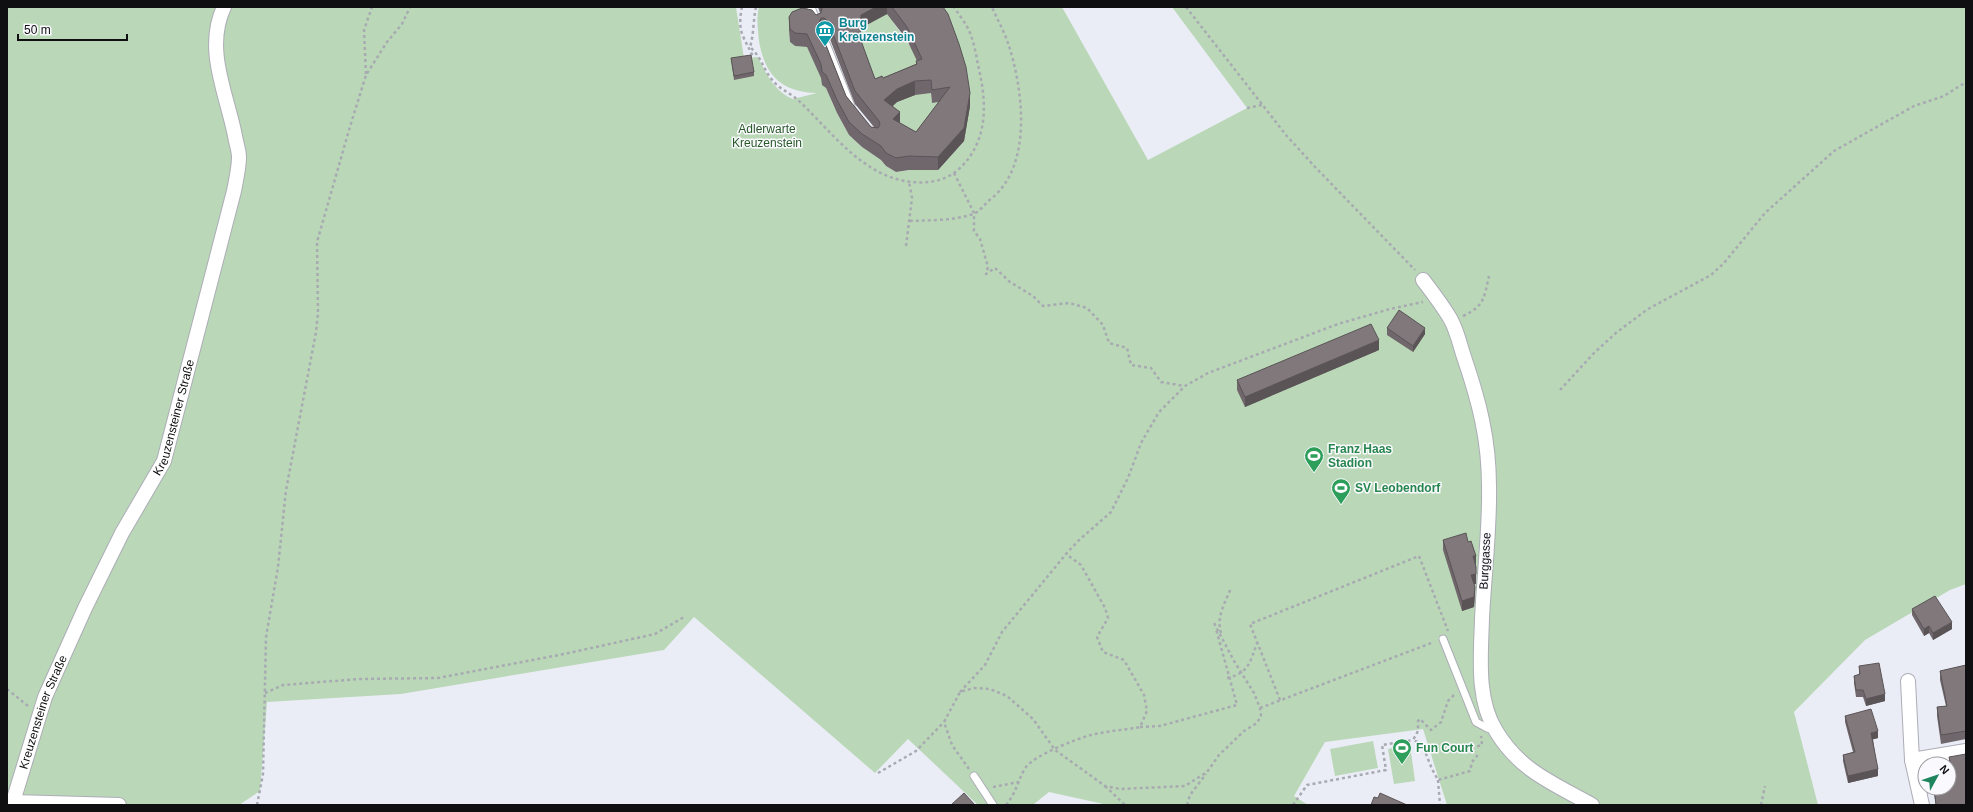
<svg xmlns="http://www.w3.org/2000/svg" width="1973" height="812" font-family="Helvetica,sans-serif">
<rect width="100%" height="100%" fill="#ebedf6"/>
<g fill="#bad8b8">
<path d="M7,7H736L744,58L758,57C766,74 775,92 793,99L817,93C782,92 765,76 759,41C758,30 756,18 759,7H817L789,31L790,42L795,46L807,47L822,79V84L826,88L837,113L849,135L862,147L881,160L886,166L896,172L909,170H938L964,141L969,106L966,80L935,7H1062L1148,160L1247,108L1172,7H1966V584L1950,590L1865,640L1794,712L1818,805H1447L1423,729L1325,742L1294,796L1308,805H1108L1049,792L1034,804L978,805L908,739L875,773L694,617L664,650L401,694L267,702L260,791L239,805H7Z"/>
<path d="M890,12L893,16V22L914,52L922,72L875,93L860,51L861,28Z"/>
<path d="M920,92L931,93L932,103L944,101L923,137L871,124L897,102Z"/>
<path d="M1373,741L1378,768L1335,776L1330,749Z"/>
<path d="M1410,745L1415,781L1394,784L1388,749Z"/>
</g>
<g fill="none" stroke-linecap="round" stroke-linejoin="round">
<defs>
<g id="service">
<path d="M811,7L816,20"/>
<path d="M823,36L851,106"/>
<path d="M1443,639L1476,722L1487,728L1495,730"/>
<path d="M974,776L993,805"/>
</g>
<g id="minor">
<path d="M1423,280C1433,293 1443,306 1451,320C1457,331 1460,345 1464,357C1479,401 1489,439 1489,486C1490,530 1484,575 1482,619C1481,655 1476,699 1496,731C1520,771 1553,783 1592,805"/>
<path d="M1908,681L1912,760L1922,805"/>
<path d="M1912,760L1966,751"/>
<path d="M13,802L119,805"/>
<path id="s1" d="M12,805L45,697L85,608L122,533L164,461L234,191C236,180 239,168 239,157C239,150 236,143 235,136C227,94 204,49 224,7"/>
</g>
</defs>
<use href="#service" stroke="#acadb6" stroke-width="9"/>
<use href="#minor" stroke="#acadb6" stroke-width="16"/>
<g stroke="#a8aab1" stroke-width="2.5" stroke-dasharray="3 3" stroke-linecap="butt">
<path d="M742,7C740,16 739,28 743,36C746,44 750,49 753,57"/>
<path d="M756,7C753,21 754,34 750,47C763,59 763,70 774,82C780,89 790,93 798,100C826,126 854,165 893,178C915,185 941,185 959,169C989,141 987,102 978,65C976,54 974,43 970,33C966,23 959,15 954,7"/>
<path d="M1186,7L1286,135L1316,168L1415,270"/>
<path d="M366,74L364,30L372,7"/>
<path d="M1247,108L1262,105"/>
<path d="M954,173L974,213V231L980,239L988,267L986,274L995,268L1010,282L1033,296L1043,306L1069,303L1087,308L1103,325L1109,343L1127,348L1131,365L1151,368L1161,382L1184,386"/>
<path d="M910,221C930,220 953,221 973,214C981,211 985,203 992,198C1033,164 1023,88 1008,43C1004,31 997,19 992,7"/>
<path d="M906,246L912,198L909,182"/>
<path d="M1463,316C1485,306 1484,297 1489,276"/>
<path d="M1560,390L1594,353L1617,332L1648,309L1711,275L1724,263L1765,213L1834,151L1914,106L1944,96L1966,82"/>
<path d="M1221,633C1216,617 1225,603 1231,588"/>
<path d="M1227,678C1249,673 1250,662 1257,643"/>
<path d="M7,689L28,706"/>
<path d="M960,692L985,665L1002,632L1066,554L1078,541L1111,512L1128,478L1141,443L1159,412L1185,386L1208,373L1338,324L1390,309L1423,302"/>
<path d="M265,693L283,685L359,679L438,678L564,654L655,634L684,617"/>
<path d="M1454,695L1448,701L1441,722L1431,730L1420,719L1418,721V731L1413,740L1422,744L1432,769L1438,780L1470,771L1472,762L1477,756L1471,748L1482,745L1481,736"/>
<path d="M1280,700L1250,624L1419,556L1448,631"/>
<path d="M1260,708L1434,642"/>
<path d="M1140,727L1160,726L1237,705L1216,629"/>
<path d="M969,769L952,745L944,722L960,692L974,688L990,689L1007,696L1033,719L1055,750L1105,786L1120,789L1185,786L1207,772L1219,755L1244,731L1257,723L1261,716L1260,708L1254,693L1234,661L1214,623H1212"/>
<path d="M878,773L916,751L944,722"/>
<path d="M1438,780L1440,805"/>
<path d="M1105,786L1125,805"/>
<path d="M993,787L1019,782"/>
<path d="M257,805L263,774L266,637L278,567L286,490L316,332L318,313L317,242L349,130L366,75L387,42L402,24L410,7"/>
<path d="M1006,805C1017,792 1017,781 1026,767C1035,755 1076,739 1091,735C1107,731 1124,730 1140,727L1147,711L1144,695L1124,660L1103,652L1097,637L1108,618L1105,608L1081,565L1066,554"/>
<path d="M1187,805L1190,795L1206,774"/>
<path d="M1293,805L1307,785L1386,770L1382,745L1413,740"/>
<path d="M1761,805L1765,786"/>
</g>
<use href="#service" stroke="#fff" stroke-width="7"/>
<use href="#minor" stroke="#fff" stroke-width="14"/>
</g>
<g fill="#6f676b" fill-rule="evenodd">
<path d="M818,7H943L970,106L964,141L938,170H909L896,172L886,166L881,160L862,147L849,135L837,113L826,88L822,85L821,78L807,47L795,46L790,42L789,31V17L816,15L820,13ZM887,14L907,40L917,61H916V64L883,78L875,79L860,39L861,28ZM824,31L828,34L855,104L874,127H871L846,96L821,32ZM931,93L932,103L939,102L916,132L900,123L893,106L897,102L915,95Z"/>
<path d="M731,58L754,72V76L734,80Z"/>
<path d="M1387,328L1425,334L1413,352L1387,335Z"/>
<path d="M1379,350L1245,407L1237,390V380Z"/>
<path d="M1443,540L1476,565V584H1474L1475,597L1474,607L1462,611L1443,550Z"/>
<path d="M1912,609L1952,629L1933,640L1929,633L1924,636L1912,615Z"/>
<path d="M1966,665V739L1941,744L1937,716V707L1946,706L1940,680V671Z"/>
<path d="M1859,666L1885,701L1866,706L1863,697H1856L1854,683V676L1859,675Z"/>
<path d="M1845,716L1878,738L1873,739L1878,776L1848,783L1843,761V755L1853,752L1845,722Z"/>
<path d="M1949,757L1966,805H1936L1933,788H1949Z"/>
</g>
<g fill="#5a5457">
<path d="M876,7H887V14L861,28L860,51L861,15Z"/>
<path d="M821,18V32L818,25Z"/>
<path d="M915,81V95L897,102L884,113V100L897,89Z"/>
<path d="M970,93V106L964,141L938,170V157Z"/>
<path d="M900,112V125L893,119Z"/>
<path d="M1425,328V334L1413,352V346Z"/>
<path d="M1379,340V350L1245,407V397Z"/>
<path d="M1473,556H1476V566Z"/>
<path d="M1476,567V584L1471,585V575Z"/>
<path d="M1475,587L1474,607L1462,611V601Z"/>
<path d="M1952,622V629L1933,640V633Z"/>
<path d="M1929,626V633L1924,636V629Z"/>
<path d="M1885,694V701L1866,706V699Z"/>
<path d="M1878,731V738L1871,740V733Z"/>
<path d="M1878,769V776L1848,783V776Z"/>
</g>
<g fill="#81787c" stroke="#5a5457" fill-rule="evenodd">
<path d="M821,7H876L861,15L860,38L875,79L882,76L883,78L917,64L916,61L922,59L907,27L892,7H943L948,14L959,44L966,67L970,93L964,128L938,157L909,156L896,158L886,153L881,146L862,134L849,122L837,100L826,75L822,72L821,64L807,34L795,33L790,29L789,17L792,12L802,8L812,10L816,15L821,13L822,8ZM821,18H824L828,21L855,91L879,121L880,125L878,128L871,127L846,96L818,25ZM931,80L932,90L950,87L916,132L893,119L900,112L884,100L897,89L915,81Z"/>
<path d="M751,55L754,72L734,76L731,58Z"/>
<path d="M1399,310L1425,328L1413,346L1387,328Z"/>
<path d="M1371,324L1379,340L1245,397L1237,380Z"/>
<path d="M1466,533L1468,542L1471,541L1476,556H1473L1476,567V574L1471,575L1475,587L1474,597L1462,601L1443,540Z"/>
<path d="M1935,596L1952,622L1933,633L1929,626L1924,629L1912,609Z"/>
<path d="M1879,663L1885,694L1866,699L1863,690H1856L1854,676L1860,674L1859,666Z"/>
<path d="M1966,665V731L1941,735L1937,707L1947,706L1940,671Z"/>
<path d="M1871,709L1878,731L1871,733L1878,769L1848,776L1843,755L1855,752L1845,716Z"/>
<path d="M1966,754V805H1936L1934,788H1949V764H1941L1950,762L1949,757Z"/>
<path d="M964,793L975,805H951Z"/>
<path d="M1380,793L1407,805H1371L1374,797L1378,798Z"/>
</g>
<defs>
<symbol id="museum-pin" viewBox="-11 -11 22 30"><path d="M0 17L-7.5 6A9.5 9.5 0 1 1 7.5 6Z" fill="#0f9aa8" stroke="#fafafe"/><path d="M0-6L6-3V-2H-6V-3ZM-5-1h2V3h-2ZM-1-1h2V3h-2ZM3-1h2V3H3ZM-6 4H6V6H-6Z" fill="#fff"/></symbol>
<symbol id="stadium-pin" viewBox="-11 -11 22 30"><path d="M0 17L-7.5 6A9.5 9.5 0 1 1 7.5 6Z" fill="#2e9e5b" stroke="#fafafe"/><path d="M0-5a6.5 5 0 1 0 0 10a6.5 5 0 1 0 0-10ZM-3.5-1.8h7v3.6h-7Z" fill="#fff"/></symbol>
</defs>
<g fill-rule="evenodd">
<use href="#museum-pin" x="814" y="19" width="22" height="30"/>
<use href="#stadium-pin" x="1303" y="445" width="22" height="30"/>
<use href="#stadium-pin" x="1330" y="477" width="22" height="30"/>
<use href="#stadium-pin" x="1391" y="737" width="22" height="30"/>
</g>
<g text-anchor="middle" stroke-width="3" stroke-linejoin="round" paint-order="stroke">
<g font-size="12" font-weight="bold" fill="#0d838f" stroke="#fafafe" text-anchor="start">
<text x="839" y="27">Burg<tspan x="839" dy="14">Kreuzenstein</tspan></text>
</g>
<g font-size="12" fill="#275927" stroke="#fafafe">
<text x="767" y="133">Adlerwarte<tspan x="767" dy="14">Kreuzenstein</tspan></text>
</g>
<g font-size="12" fill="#0f0f12" stroke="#fafafe">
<text dy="4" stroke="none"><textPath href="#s1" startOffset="422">Kreuzensteiner Straße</textPath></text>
<text transform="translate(1485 561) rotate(-87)" y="4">Burggasse</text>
<text dy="4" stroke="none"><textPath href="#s1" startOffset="98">Kreuzensteiner Straße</textPath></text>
</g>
<g font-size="12" font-weight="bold" fill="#27864d" stroke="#fafafe" text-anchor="start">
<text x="1328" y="453">Franz Haas<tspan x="1328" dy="14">Stadion</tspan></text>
<text x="1355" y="492">SV Leobendorf</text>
<text x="1416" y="752">Fun Court</text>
</g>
</g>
<rect width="1973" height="812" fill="none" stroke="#0f0f12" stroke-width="16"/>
<g transform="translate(1937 776) rotate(50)"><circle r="19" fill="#fafafe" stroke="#9c9ca0"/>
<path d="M0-3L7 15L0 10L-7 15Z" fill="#1f855f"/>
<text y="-6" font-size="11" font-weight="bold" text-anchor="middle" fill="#0f0f12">N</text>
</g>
<path d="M18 34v6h109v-6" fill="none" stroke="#0f0f12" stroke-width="2"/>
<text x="24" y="34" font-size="12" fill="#0f0f12" stroke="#fafafe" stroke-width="3" paint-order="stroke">50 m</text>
</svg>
